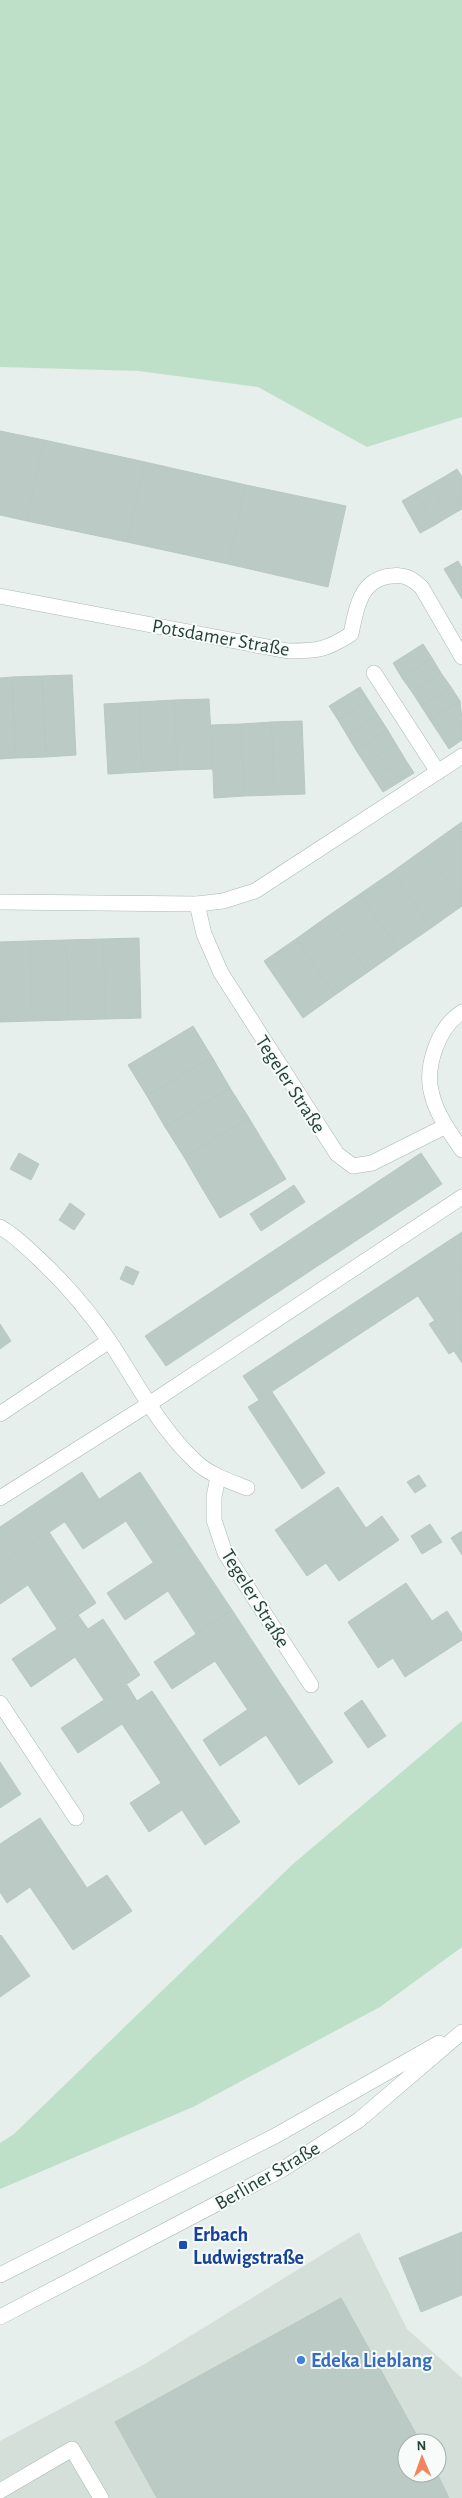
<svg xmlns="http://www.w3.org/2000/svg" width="462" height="2498" font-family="'Alegreya Sans',sans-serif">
<rect width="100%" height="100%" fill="#e6efeb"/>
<path fill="#d4dfda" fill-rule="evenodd" d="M359,2232L407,2329L462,2378V2498H0V2441L143,2365ZM407,2443H437V2473H407Z"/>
<g fill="#bfe0c8">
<path d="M0,0H462V417L367,447L258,387L139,371L0,367Z"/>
<path d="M462,1721V1947L380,2007L193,2107L0,2189V2143L14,2134L293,1864Z"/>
</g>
<g fill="#bbcac4" stroke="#b8c9c2">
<path d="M0,431L44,440L27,521L0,515Z"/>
<path d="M44,440L145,462L127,542L27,521Z"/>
<path d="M145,462L246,485L228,564L127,542Z"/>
<path d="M457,469L462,477V509L444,477Z"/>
<path d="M444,477L462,509L448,517L430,485Z"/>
<path d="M246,485L346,506L328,587L228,564Z"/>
<path d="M430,485L448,517L435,525L416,493Z"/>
<path d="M416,493L435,525L420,533L402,501Z"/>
<path d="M458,561L462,568V599L444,569Z"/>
<path d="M423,644L432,658L402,678L393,663Z"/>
<path d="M432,658L441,673L412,692L402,678Z"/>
<path d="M441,673L451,687L421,706L412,692Z"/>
<path d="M72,675L76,755L46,757L42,676Z"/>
<path d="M42,676L46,757L15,758L12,677Z"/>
<path d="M12,677L15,758L0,759V678Z"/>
<path d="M360,687L369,701L338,720L329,706Z"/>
<path d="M451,687L460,701L430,720L421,706Z"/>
<path d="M209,699L213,769L177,770L174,700Z"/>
<path d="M174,700L177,770L142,772L139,702Z"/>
<path d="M369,701L378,715L347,735L338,720Z"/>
<path d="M460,701L462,720L440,735L430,720Z"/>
<path d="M139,702L142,772L108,774L104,704Z"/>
<path d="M378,715L387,729L356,750L347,735Z"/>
<path d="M462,720V740L449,749L440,735Z"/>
<path d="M302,721L305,794L275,795L271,722Z"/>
<path d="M271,722L275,795L244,796L241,724Z"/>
<path d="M241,724L244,796L214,798L211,725Z"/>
<path d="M387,729L396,744L365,764L356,750Z"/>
<path d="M396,744L405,759L374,778L365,764Z"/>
<path d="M405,759L414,773L383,792L374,778Z"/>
<path d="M462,822V835L456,826Z"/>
<path d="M456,826L462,835V903L424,849Z"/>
<path d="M424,849L462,903V906L431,928L392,872Z"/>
<path d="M392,872L431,928L399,950L360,894Z"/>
<path d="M360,894L399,950L368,972L328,916Z"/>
<path d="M328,916L368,972L335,995L296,939Z"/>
<path d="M139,938L141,1018L105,1019L103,939Z"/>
<path d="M103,939L105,1019L69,1020L66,940Z"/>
<path d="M296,939L335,995L303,1018L264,961Z"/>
<path d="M66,940L69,1020L32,1021L30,941Z"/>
<path d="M30,941L32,1021L0,1022V942Z"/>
<path d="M193,1026L212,1057L147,1096L128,1065Z"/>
<path d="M212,1057L230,1088L165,1127L147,1096Z"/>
<path d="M230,1088L249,1118L184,1157L165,1127Z"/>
<path d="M249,1118L267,1148L202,1188L184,1157Z"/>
<path d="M267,1148L286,1179L220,1218L202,1188Z"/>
<path d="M19,1153L39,1164L31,1180L10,1169Z"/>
<path d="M421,1153L442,1184L166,1366L145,1336Z"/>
<path d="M294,1185L305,1202L261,1231L250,1214Z"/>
<path d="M70,1203L85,1214L74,1230L59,1220Z"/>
<path d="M462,1232V1267L259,1400L243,1376Z"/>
<path d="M126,1266L139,1272L133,1285L120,1279Z"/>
<path d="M462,1267V1304L435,1321L418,1296Z"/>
<path d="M462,1304V1346L449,1354L429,1324Z"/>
<path d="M0,1324L11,1341L0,1349Z"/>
<path d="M462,1346V1363L454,1351Z"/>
<path d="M272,1392L325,1473L302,1489L248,1407Z"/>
<path d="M82,1472L99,1499L0,1565V1527Z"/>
<path d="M140,1472L186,1541L153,1562L126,1521L83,1549L65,1522Z"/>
<path d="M419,1475L426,1486L415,1493L407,1482Z"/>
<path d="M338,1487L366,1528L382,1516L399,1540L339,1581L326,1563L307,1576L275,1530Z"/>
<path d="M430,1524L442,1542L422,1554L411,1536Z"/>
<path d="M462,1531V1555L451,1538Z"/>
<path d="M49,1532L96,1603L57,1629L28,1585L0,1604V1565Z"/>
<path d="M186,1541L232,1610L196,1634L168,1591L125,1620L107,1593Z"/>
<path d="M406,1583L432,1621L447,1611L462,1634V1640L405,1677L393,1658L378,1668L348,1622Z"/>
<path d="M232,1610L282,1686L247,1709L215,1661L172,1689L154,1662Z"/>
<path d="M78,1615L88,1629L103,1619L140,1675L104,1700L75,1657L31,1687L12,1659Z"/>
<path d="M127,1685L137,1701L152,1691L190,1748L154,1772L122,1724L78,1753L61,1728Z"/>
<path d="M282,1686L333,1762L299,1785L266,1735L220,1766L203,1740Z"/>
<path d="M362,1700L386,1736L368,1748L344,1713Z"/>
<path d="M190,1748L240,1822L205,1845L182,1810L149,1832L130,1803L161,1783L154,1772Z"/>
<path d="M0,1762L21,1794L0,1808Z"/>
<path d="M40,1818L87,1888L107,1875L132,1911L73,1950L30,1887L7,1903L0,1892V1844Z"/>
<path d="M1,1935L30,1976L0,1997V1936Z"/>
<path d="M462,2232V2295L421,2312L399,2258Z"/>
<path d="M341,2298L421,2443H407V2473H437L449,2498H157L115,2422Z"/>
</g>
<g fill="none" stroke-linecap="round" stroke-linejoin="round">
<defs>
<g id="minor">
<path d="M0,596L288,651C318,651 326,650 351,634C356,609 360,579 391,576C404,574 412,578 422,588L462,657"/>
<path d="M374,673L438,772"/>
<path d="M0,902L197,904L223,901L255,891L462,756"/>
<path d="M197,904L204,934L221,973L337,1154L353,1166L372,1163L446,1126"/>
<path d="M462,1012C438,1027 424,1068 432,1095C437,1115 450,1133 462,1150"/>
<path d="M0,1227C15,1235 26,1247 38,1258C65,1283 89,1311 110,1342C137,1383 160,1429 196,1462C210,1475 229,1481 247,1488"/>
<path d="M0,1414L109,1341"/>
<path d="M218,1477L214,1497V1520L225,1553L311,1685"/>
<path d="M0,1498L149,1404L462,1197"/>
<path d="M0,1703L76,1818"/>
<path d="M0,2275L275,2136L439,2043"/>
<path d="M0,2317L283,2169L359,2120L462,2032"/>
<path d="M0,2491L72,2449L101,2498"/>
</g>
</defs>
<use href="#minor" stroke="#a8b8b2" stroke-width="16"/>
<use href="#minor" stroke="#fff" stroke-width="15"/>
</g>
<rect fill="#1a4fb4" stroke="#f7fbf9" stroke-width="2" x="178" y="2240" width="10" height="10" rx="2.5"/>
<circle fill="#3f7fe0" stroke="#f7fbf9" stroke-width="2" cx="301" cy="2360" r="5"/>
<g text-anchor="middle" stroke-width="4" stroke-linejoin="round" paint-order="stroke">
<g font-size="20" fill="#24423a" stroke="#f7fbf9">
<text transform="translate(221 637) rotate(10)" y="7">Potsdamer Straße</text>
<text transform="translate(291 1084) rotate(57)" y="7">Tegeler Straße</text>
<text transform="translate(256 1598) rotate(58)" y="7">Tegeler Straße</text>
<text transform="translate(267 2175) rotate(-30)" y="7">Berliner Straße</text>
</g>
<g font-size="20" font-weight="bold" fill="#164399" stroke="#f7fbf9" text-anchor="start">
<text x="193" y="2241">Erbach<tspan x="193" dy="23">Ludwigstraße</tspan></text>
</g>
<g font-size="20" font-weight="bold" fill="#366cbe" stroke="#f7fbf9" text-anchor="start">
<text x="311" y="2367">Edeka Lieblang</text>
</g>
</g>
<g transform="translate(422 2458) rotate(358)"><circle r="24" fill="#f7fbf9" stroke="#a3b1ad"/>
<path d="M0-4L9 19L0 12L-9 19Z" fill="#f4845f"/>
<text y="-8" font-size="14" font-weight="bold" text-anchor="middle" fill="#24423a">N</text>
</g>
</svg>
